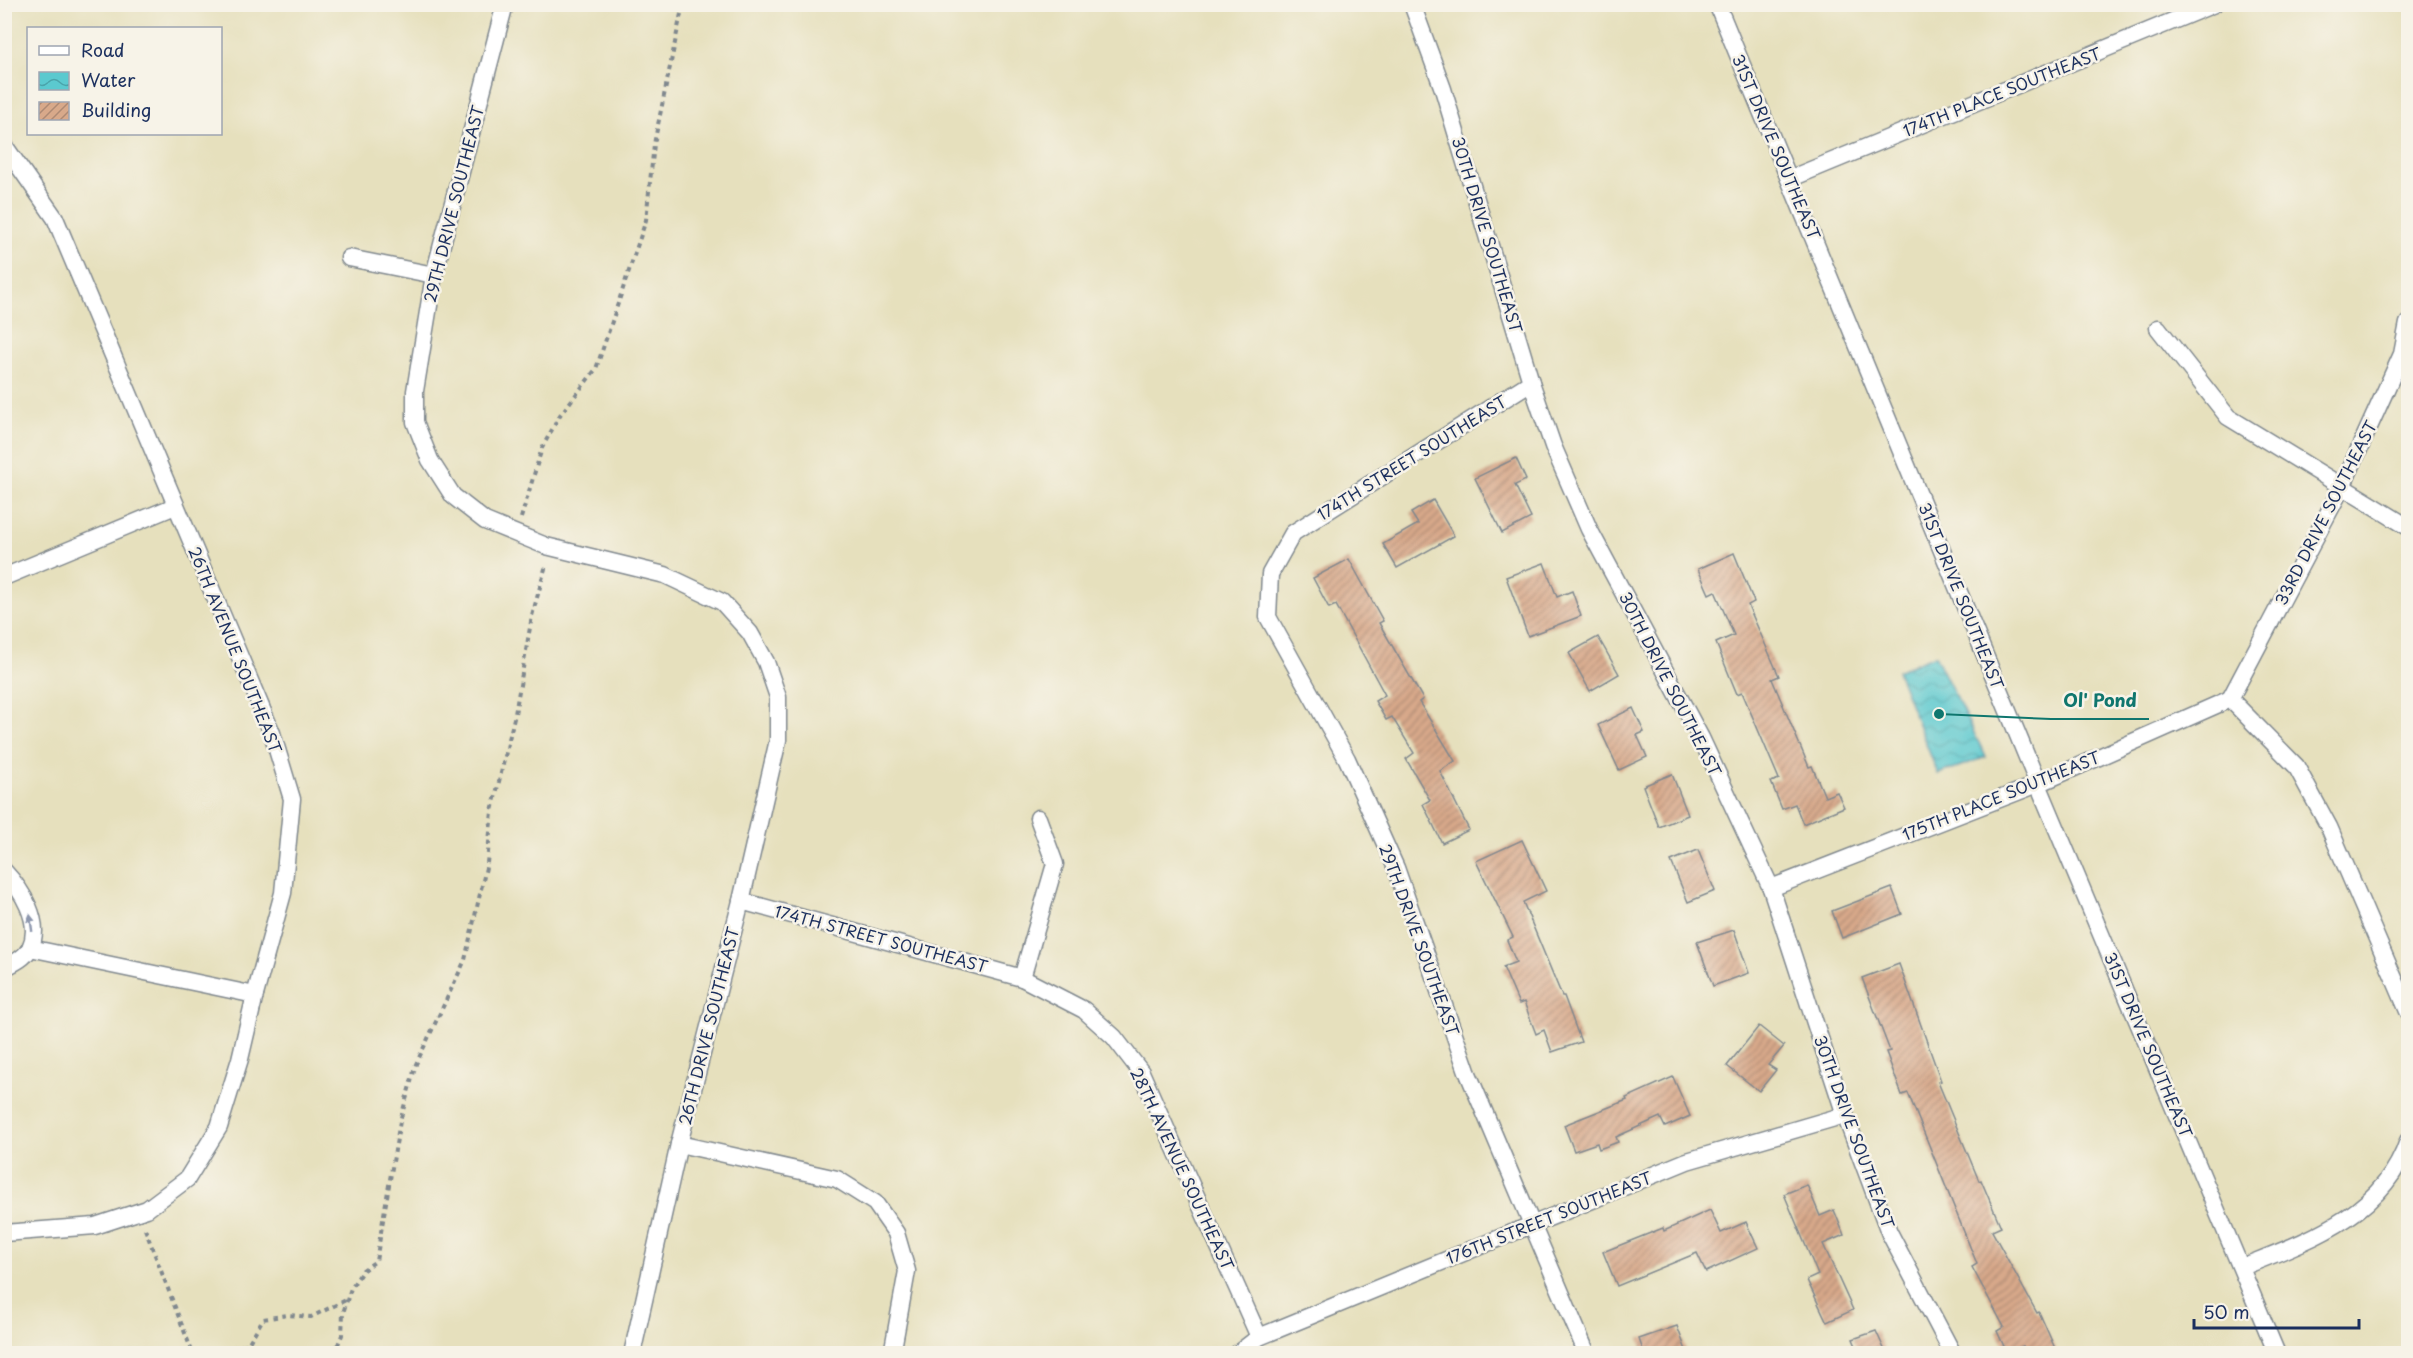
<svg xmlns="http://www.w3.org/2000/svg" width="2413" height="1358" font-family="'Playpen Sans',sans-serif">
<defs>
<pattern id="water-waves" width="16" height="10" patternUnits="userSpaceOnUse" patternTransform="scale(1.5)"><rect width="16" height="10" fill="#5bc9cf"/><path d="M0 5q4-4 8 0t8 0" fill="none" stroke="#4aa4ab"/></pattern>
<pattern id="building-hatch" width="6" height="6" patternUnits="userSpaceOnUse" patternTransform="scale(1.5)"><rect width="6" height="6" fill="#d8a98a"/><path d="M-1 1l2-2M0 6l6-6M5 7l2-2" fill="none" stroke="#ae8a74"/></pattern>
</defs>
<rect width="100%" height="100%" fill="#f7f3e8"/>
<filter id="ink" filterUnits="userSpaceOnUse"><feTurbulence type="fractalNoise" baseFrequency=".0167" numOctaves="2"/><feDisplacementMap in="SourceGraphic" scale="12" xChannelSelector="R" yChannelSelector="G"/><feConvolveMatrix kernelMatrix="1 2 1 2 8 2 1 2 1" color-interpolation-filters="sRGB"/></filter>
<filter id="wash" filterUnits="userSpaceOnUse"><feTurbulence type="fractalNoise" baseFrequency=".008" numOctaves="4" result="noise"/><feDisplacementMap in="SourceGraphic" scale="24" xChannelSelector="R" yChannelSelector="G"/><feGaussianBlur stdDeviation="1.35" result="paint"/><feColorMatrix in="noise" values="0 0 0 0 0 0 0 0 0 0 0 0 0 0 0 0 0 1.4 0 .05"/><feComposite in="paint" operator="in"/></filter>
<g filter="url(#wash)">
<rect width="100%" height="100%" fill="#e6e0bd"/>
<path fill="url(#water-waves)" stroke="#3b7c96" stroke-width="1.5" d="M1935,655L1986,757L1938,774L1897,671Z"/>
<g id="blocks">
<g fill="url(#building-hatch)">
<path d="M1516,458L1526,480L1515,485L1531,518L1502,533L1475,478Z"/>
<path d="M1433,500L1454,536L1397,568L1383,544L1418,524L1411,513Z"/>
<path d="M1734,553L1754,602L1748,605L1779,676L1772,679L1809,767L1812,766L1825,797L1837,792L1844,807L1803,824L1795,804L1782,809L1771,782L1779,779L1742,692L1737,694L1716,643L1734,635L1715,591L1709,594L1698,569Z"/>
<path d="M1349,559L1383,621L1379,623L1423,699L1419,702L1455,761L1440,771L1469,830L1442,843L1423,804L1430,800L1406,759L1414,753L1392,717L1386,720L1375,701L1385,695L1336,605L1329,608L1313,578Z"/>
<path d="M1544,563L1557,597L1572,591L1581,616L1528,636L1506,577Z"/>
<path d="M1598,637L1619,674L1590,691L1569,653Z"/>
<path d="M1633,708L1644,732L1637,735L1647,757L1619,770L1598,725Z"/>
<path d="M1672,774L1688,815L1659,827L1643,786Z"/>
<path d="M1522,840L1546,891L1523,902L1562,996H1564L1581,1042L1552,1052L1544,1030L1536,1034L1524,1002L1519,1004L1503,967L1516,962L1507,940L1513,937L1476,861Z"/>
<path d="M1698,850L1715,891L1688,902L1671,861Z"/>
<path d="M1892,888L1902,914L1842,938L1832,911Z"/>
<path d="M1734,930L1749,973L1713,986L1697,942Z"/>
<path d="M1899,964L1941,1081L1938,1082L1979,1181L1981,1180L2001,1227L1992,1231L2037,1313L2039,1312L2057,1353H2027L2023,1346L2007,1353L1997,1331L2004,1327L1972,1267L1977,1264L1908,1093L1902,1095L1886,1052L1890,1051L1862,978Z"/>
<path d="M1759,1026L1784,1046L1768,1065L1776,1070L1759,1091L1727,1066Z"/>
<path d="M1673,1077L1690,1116L1665,1127L1660,1117L1616,1137L1618,1142L1599,1149L1597,1143L1574,1151L1564,1125L1627,1100L1626,1098Z"/>
<path d="M1807,1185L1820,1216L1834,1210L1844,1235L1823,1244L1853,1310L1827,1322L1807,1280L1818,1275L1784,1194Z"/>
<path d="M1710,1210L1721,1233L1746,1222L1758,1248L1706,1272L1697,1253L1617,1286L1603,1252L1663,1228L1664,1231Z"/>
<path d="M1677,1326L1687,1353H1644L1639,1339Z"/>
<path d="M1876,1331L1886,1353H1859L1853,1339Z"/>
</g>
</g>
</g>
<g filter="url(#ink)">
<use href="#blocks" fill-opacity="0" stroke="#80888e" stroke-width="1.5"/>
<g fill="none" stroke-linecap="round" stroke-linejoin="round">
<defs>
<g id="minor">
<path d="M505,4L434,275L415,391V422L430,460L453,496L485,521L546,546L665,575L722,602L750,633L766,662L778,697V740L741,901L679,1144L632,1354"/>
<path d="M1412,4L1443,89L1531,382L1553,446L1589,529L1701,738L1771,888L1845,1115L1889,1232L1953,1354"/>
<path d="M1717,4L2038,784L2277,1354"/>
<path d="M4,145L55,218L272,733L292,799L283,893L255,995L240,1059L219,1127L187,1179L147,1209L95,1226L4,1233"/>
<path d="M1789,179L2214,4"/>
<path d="M349,258L434,275"/>
<path d="M2158,328L2228,417L2408,527"/>
<path d="M1531,382L1293,533L1270,574L1268,617L1347,759L1396,868L1467,1071L1587,1354"/>
<path d="M4,577L175,506"/>
<path d="M2230,699L2342,487L2402,354L2408,323"/>
<path d="M2230,699L2296,766L2329,827L2408,1011"/>
<path d="M4,871C21,889 43,922 30,948C25,958 14,963 4,968"/>
<path d="M1771,888L2038,784L2230,699"/>
<path d="M741,901L1022,978L1084,1010L1114,1037L1141,1072L1259,1337"/>
<path d="M30,948L255,995"/>
<path d="M1022,978L1055,864L1038,818"/>
<path d="M679,1144L837,1179L875,1203L896,1233L907,1271L892,1354"/>
<path d="M2242,1267C2307,1241 2384,1215 2408,1141"/>
<path d="M1237,1354L1259,1337L1687,1161L1845,1115"/>
</g>
</defs>
<use href="#minor" stroke="#80888e" stroke-width="19"/>
<g stroke="#80888e" stroke-width="4" stroke-dasharray="4.5 4.5" stroke-linecap="butt">
<path d="M521,518L542,448L560,415L596,369L646,220L654,144L683,4"/>
<path d="M145,1229L193,1354"/>
<path d="M207,1354L248,1344L263,1319L288,1315L311,1317L346,1300"/>
<path d="M334,1354L342,1335L343,1313L351,1288L363,1270L376,1261L400,1121L416,1064L465,960L487,863L492,811L515,714L532,616L546,565"/>
</g>
<use href="#minor" stroke="#fff" stroke-width="16"/>
</g>
<defs><path id="oneway-solid" d="M-6-.8H1V-3.2L6.5 0L1 3.2V.8H-6Z" transform="scale(1.5)"/></defs>
<use fill="#8d97ae" href="#oneway-solid" transform="translate(31 923) rotate(-98)"/>
</g>
<g text-anchor="middle" stroke-width="5" stroke-linejoin="round" paint-order="stroke">
<g font-size="16" fill="#1b2f5e" stroke="#f7f3e8">
<text transform="translate(2002 92) rotate(-22)" y="6">174TH PLACE SOUTHEAST</text>
<text transform="translate(1776 147) rotate(67)" y="6">31ST DRIVE SOUTHEAST</text>
<text transform="translate(454 204) rotate(-76)" y="6">29TH DRIVE SOUTHEAST</text>
<text transform="translate(1487 235) rotate(73)" y="6">30TH DRIVE SOUTHEAST</text>
<text transform="translate(1412 458) rotate(-32)" y="6">174TH STREET SOUTHEAST</text>
<text transform="translate(2326 513) rotate(-63)" y="6">33RD DRIVE SOUTHEAST</text>
<text transform="translate(1961 596) rotate(68)" y="6">31ST DRIVE SOUTHEAST</text>
<text transform="translate(235 650) rotate(68)" y="6">26TH AVENUE SOUTHEAST</text>
<text transform="translate(1670 684) rotate(63)" y="6">30TH DRIVE SOUTHEAST</text>
<text transform="translate(2001 796) rotate(-22)" y="6">175TH PLACE SOUTHEAST</text>
<text transform="translate(881 939) rotate(15)" y="6">174TH STREET SOUTHEAST</text>
<text transform="translate(1419 940) rotate(70)" y="6">29TH DRIVE SOUTHEAST</text>
<text transform="translate(709 1026) rotate(-76)" y="6">26TH DRIVE SOUTHEAST</text>
<text transform="translate(2148 1045) rotate(67)" y="6">31ST DRIVE SOUTHEAST</text>
<text transform="translate(1854 1132) rotate(70)" y="6">30TH DRIVE SOUTHEAST</text>
<text transform="translate(1182 1169) rotate(65)" y="6">28TH AVENUE SOUTHEAST</text>
<text transform="translate(1549 1218) rotate(-22)" y="6">176TH STREET SOUTHEAST</text>
</g>
</g>
<path fill="none" stroke="#0f766e" stroke-width="2" d="M1939 714L2051 719H2149"/>
<circle fill="#0f766e" stroke="#f7f3e8" stroke-width="2" cx="1939" cy="714" r="6"/>
<g font-size="18" text-anchor="middle" font-weight="bold" fill="#0f766e" stroke="#f7f3e8" stroke-width="5" stroke-linejoin="round" paint-order="stroke">
<text x="2100" y="707">Ol' Pond</text>
</g>
<rect width="2413" height="1358" fill="none" stroke="#f7f3e8" stroke-width="24"/>
<rect x="27" y="27" width="195" height="108" fill="#f7f3e8" stroke="#9fa5b1" stroke-width="1.5"/>
<rect x="39" y="46" width="30" height="9" fill="#ffffff" stroke="#9fa5b1" stroke-width="1.5"/>
<text x="81" y="57" font-size="18" fill="#1b2f5e">Road</text>
<rect x="39" y="72" width="30" height="18" fill="url(#water-waves)" stroke="#9fa5b1" stroke-width="1.5"/>
<text x="81" y="87" font-size="18" fill="#1b2f5e">Water</text>
<rect x="39" y="102" width="30" height="18" fill="url(#building-hatch)" stroke="#9fa5b1" stroke-width="1.5"/>
<text x="81" y="117" font-size="18" fill="#1b2f5e">Building</text>
<path d="M2194 1319v9h165v-9" fill="none" stroke="#1b2f5e" stroke-width="3"/>
<text x="2203" y="1319" font-size="18" fill="#1b2f5e" stroke="#f7f3e8" stroke-width="4.5" paint-order="stroke">50 m</text>
</svg>
